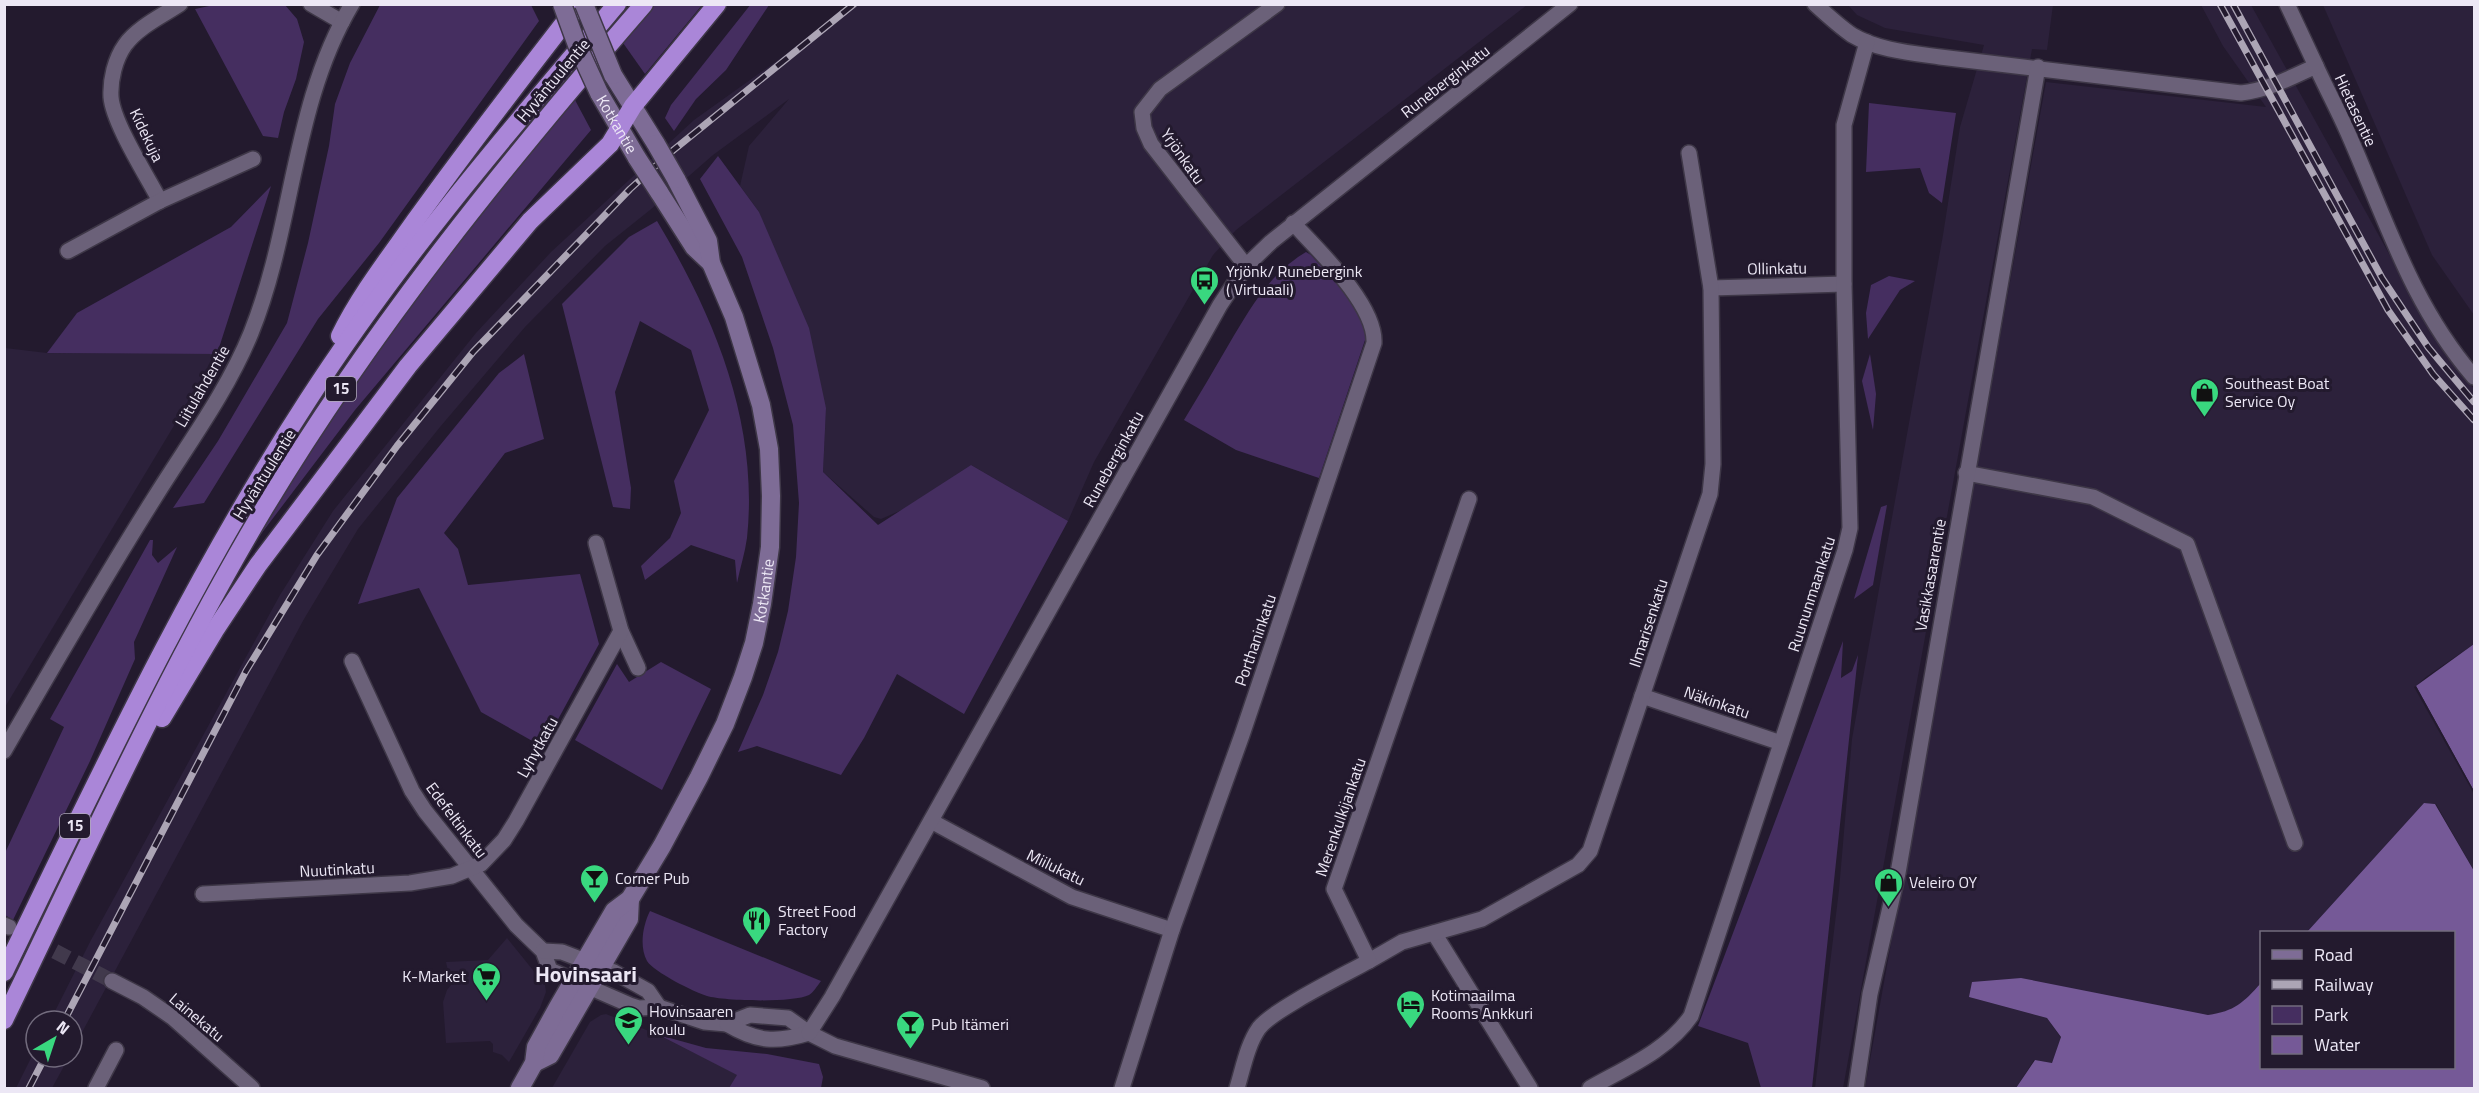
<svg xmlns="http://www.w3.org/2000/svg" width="2479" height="1093" font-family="'Titillium Web',sans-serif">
<rect width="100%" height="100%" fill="#231a2e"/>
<g fill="#2c213b">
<path d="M848,5H1527L1236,230L1213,255L1094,462L1068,521L971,465L904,509L881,519L874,517L823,472L826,408L759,212L740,186L749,146L789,99L713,155L650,210L605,246L525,327L440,427L358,529L304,619L72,1051V1021H50L91,940L280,595L333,511L476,333L551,252L694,120L785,55Z"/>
<path d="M1848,5H2053L2047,50L2032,49L1843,1088H1815L1839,890L1852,739L1943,235L1960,127L1984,45L1885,28L1857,15Z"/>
<path d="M2201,5H2251L2444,353L2474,389V644L2426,677L2416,686L2474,791V871L2436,804L2424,803L2307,932H2262L2261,983L2247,999L2230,1011L2208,1015L1969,997L2047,1018L2061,1038L2052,1063L2034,1060L2016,1088H1865L2046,82L2266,107L2223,46Z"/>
<path d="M2323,5H2474V315L2432,255Z"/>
<path d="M5,348L47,353L217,354L5,707Z"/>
<path d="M507,938L545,985L546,992L540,1008L509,1062L502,1055L493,1052V1044L490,1041L446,1043L443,1002L447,990L451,985L446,962L488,960Z"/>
<path d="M606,1014L659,1035L738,1075L729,1088H552L590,1022L601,1015Z"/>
<path d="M36,1048V1057H69L52,1088H16Z"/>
</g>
<g fill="#452e60">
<path d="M751,4L769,5L726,70L696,99L674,131L665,118L671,105Z"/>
<path d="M214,5H285L297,19L304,42L296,79L284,112L278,138L263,136L195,9Z"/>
<path d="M380,5H531L539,21L379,243L318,319L204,503L173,508L218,441L287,323L308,243L329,146L335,104L350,63Z"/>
<path d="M652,5H702L645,74L621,40Z"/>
<path d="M570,100H575L591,130L355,410L261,534L259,532L310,445L398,316Z"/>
<path d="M1869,103L1956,113L1942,203L1929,193L1920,168L1866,172Z"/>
<path d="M718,156L759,212L809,328L826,408L823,472L878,525L971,465L1068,521L964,714L897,674L864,738L841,775L757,746L738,752L763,695L778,652L788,611L796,557L799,503L793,425L773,348L742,257L700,179Z"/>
<path d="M271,186L217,354L47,353L77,313L231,227Z"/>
<path d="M657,221C715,317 759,424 747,538C745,553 740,568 737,583L735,560L691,545L645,580L641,566L670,538L681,513L674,481L709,410L691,350L640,321L615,392L631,488L630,509L613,507L562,304L629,237Z"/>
<path d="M1306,252L1311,255C1333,280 1360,303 1366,337L1319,478L1236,450L1184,420C1199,395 1214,370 1229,344C1250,309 1269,274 1306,252Z"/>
<path d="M1889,276L1915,281L1900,290L1868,339L1866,313L1871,285Z"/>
<path d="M524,354L544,439L505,453L444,533L458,549L468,585L580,574L599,644L543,747L481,712L419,588L358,604L397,498L499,373Z"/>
<path d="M1870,354L1876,394L1873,430L1862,381Z"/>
<path d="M1887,505L1873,585L1854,599L1881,507Z"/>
<path d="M150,540H153L152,555L158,563L177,547L134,642L135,659L90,761L13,920L5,915V853L64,727L50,719Z"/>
<path d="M1843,641L1841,678L1852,671L1858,655L1812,1088H1761L1748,1043L1698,1026Z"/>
<path d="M661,662L711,689L662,790L575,740L617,664L629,682Z"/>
<path d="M650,911L821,981C817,986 814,992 809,995C793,1003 724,1001 707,996C694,992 654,972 647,961C639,946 643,925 650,911Z"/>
<path d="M659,1035L706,1048L767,1054L819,1064L823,1077L821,1088H729L737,1075Z"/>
</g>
<g fill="#755997">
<path d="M2474,644V791L2416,686Z"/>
<path d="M2424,803L2435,804L2474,871V1088H2016L2035,1060L2052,1063L2061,1037L2047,1018L1969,997L1972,982L2021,978L2208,1015C2235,1011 2243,1003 2261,983L2262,1068H2454V932H2307Z"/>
</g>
<path fill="#231a2e" d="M2416,686L2474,791V794L2414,687Z"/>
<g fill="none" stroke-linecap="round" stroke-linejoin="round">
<path stroke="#41394c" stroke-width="15" stroke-dasharray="15 8" stroke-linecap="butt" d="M14,930L112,981"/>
<defs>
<g id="street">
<path d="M311,4L342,22"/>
<path d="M1815,4C1827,15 1839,26 1852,35C1877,50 1911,53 1940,57L2241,93C2268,90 2292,77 2316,66C2326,88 2338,110 2348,133C2386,219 2411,304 2474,377"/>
<path d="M2287,4L2316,66"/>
<path d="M160,201C147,176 113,123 111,97C110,80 115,59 125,45C138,27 162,16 180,4"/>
<path d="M68,251L160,201L253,159"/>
<path d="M1246,266L1151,144L1144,128L1142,112L1160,89L1277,4"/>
<path d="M1711,288L1844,284"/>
<path d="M1966,473L2093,497L2187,544L2295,843"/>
<path d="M596,543L621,631L638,668"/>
<path d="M352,661L412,791L425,811L516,925L543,951L550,970L630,1005L639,1008L659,1007L704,1022L727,1024L750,1015L788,1018L809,1033L835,1046L982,1088"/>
<path d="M1642,696L1781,743"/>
<path d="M4,751C53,666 102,581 155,497C188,444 227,392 251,333C294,227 292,104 352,4"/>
<path d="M931,821L1072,897L1172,930"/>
<path d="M203,894L410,883L452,876L481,864L504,840L516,821L621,631"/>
<path d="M4,925L9,927"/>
<path d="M1434,933L1530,1088"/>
<path d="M543,951L562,952L614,972L648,991L659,1007"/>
<path d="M1369,961L1402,942L1482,919L1578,865L1590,851L1710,494L1713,464L1711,288L1689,153"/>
<path d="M112,981L143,997L172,1017L252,1088"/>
<path d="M727,1024C757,1042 776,1043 809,1033"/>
<path d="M809,1033L832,997L1220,305L1246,266L1271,242L1570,4"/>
<path d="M96,1088L116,1050"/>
<path d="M1122,1088L1172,930L1242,735L1374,343C1376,305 1319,251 1293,223"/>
<path d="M1237,1088C1243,1069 1247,1045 1259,1028C1274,1009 1344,975 1369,961L1334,889L1469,499"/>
<path d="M1590,1088C1625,1068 1667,1051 1691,1016L1845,550L1850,528L1844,284V125L1867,42"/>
<path d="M1856,1088L1870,994L1898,873L2038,67"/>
</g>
<g id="secondary">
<path d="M613,75L656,144"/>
<path id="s1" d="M599,93L637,158"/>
<path d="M659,192L694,247L711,263"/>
<path d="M534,1063L550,1055L629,919L630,899"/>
<path id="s2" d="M520,1088L534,1063L536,1047L558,1007L614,911L630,899L662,846L699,777L725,724L743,677L754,643L762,604L770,547L771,496L769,449L761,405L734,317L711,263L708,241L676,179"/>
</g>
<g id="highway">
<path d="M340,336C360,295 389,258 415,221C468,147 523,76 579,4"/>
<path d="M162,718L215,630L258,565L408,366L530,221L610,144L633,106L717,4"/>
<path d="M4,972C99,777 189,583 308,400C399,259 508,132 617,4"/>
<path d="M4,1020C88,847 167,671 265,507C374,326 506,163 644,4"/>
</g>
</defs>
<use href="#street" stroke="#3e3747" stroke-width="18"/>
<use href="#secondary" stroke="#3e3747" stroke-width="21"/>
<use href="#highway" stroke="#3e3747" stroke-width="21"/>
<use href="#street" stroke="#6b6179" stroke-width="15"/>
<use href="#secondary" stroke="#7e6c96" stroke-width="18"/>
<use href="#highway" stroke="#aa86d8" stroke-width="18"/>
<defs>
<g id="rail">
<path d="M2220,4L2388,310L2433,374L2474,420"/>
<path d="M2233,4L2382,278L2428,347L2474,402"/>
<path d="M64,1021L246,671L317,555L397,446L473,352L630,189L671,152L854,4"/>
<path d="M29,1088L45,1057"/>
</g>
</defs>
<use href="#rail" stroke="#aca5b5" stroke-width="7"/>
<use href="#rail" stroke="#231a2e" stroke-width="4.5" stroke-dasharray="14" stroke-linecap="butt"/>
<defs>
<g id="secondary-bridge">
<path d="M562,4L577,45L599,93"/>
<path d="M584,4L613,75"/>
<path d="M656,144L676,179"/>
<path d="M637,158L659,192"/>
</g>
</defs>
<use href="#secondary-bridge" stroke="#3e3747" stroke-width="21" stroke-linecap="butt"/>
<use href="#secondary-bridge" stroke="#7e6c96" stroke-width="18"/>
</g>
<defs>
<symbol id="bus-pin" viewBox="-11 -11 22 30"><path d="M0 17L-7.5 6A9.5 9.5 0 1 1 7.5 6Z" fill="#39d87f" stroke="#231a2e"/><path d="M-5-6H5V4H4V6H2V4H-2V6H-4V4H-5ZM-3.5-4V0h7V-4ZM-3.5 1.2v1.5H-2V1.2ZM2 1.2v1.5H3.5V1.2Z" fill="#111"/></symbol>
<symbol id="shop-pin" viewBox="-11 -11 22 30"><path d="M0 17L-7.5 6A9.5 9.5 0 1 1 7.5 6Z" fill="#39d87f" stroke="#231a2e"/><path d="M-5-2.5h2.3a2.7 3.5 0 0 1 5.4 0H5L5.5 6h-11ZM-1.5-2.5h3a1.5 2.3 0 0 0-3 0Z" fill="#111"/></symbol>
<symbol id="bar-pin" viewBox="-11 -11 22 30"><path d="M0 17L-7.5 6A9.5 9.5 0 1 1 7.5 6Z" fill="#39d87f" stroke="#231a2e"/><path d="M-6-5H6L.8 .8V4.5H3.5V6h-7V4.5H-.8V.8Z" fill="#111"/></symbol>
<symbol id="restaurant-pin" viewBox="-11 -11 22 30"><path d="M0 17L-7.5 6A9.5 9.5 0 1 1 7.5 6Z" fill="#39d87f" stroke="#231a2e"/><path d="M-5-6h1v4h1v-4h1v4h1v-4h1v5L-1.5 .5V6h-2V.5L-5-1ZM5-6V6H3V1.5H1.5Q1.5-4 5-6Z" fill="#111"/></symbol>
<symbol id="supermarket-pin" viewBox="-11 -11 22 30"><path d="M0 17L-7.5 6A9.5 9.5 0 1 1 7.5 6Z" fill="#39d87f" stroke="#231a2e"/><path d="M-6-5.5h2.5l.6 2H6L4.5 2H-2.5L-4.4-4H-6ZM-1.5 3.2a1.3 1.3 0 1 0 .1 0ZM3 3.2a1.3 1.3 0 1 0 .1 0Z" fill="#111"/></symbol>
<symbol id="hotel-pin" viewBox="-11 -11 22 30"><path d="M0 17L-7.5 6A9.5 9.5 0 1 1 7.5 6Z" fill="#39d87f" stroke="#231a2e"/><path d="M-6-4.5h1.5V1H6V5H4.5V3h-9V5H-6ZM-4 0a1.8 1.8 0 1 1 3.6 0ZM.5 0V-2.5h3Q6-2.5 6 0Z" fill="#111"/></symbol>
<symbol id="school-pin" viewBox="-11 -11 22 30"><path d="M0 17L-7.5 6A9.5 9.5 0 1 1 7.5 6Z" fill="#39d87f" stroke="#231a2e"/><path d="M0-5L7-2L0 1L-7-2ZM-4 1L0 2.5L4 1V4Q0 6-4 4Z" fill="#111"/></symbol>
</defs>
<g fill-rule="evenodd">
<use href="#bus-pin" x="1188" y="264" width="33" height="45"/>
<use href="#shop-pin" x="2188" y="376" width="33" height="45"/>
<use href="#bar-pin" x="578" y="862" width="33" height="45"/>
<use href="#shop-pin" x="1872" y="866" width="33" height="45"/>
<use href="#restaurant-pin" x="740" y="904" width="33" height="45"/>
<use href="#supermarket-pin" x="470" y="960" width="33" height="45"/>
<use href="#hotel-pin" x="1394" y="988" width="33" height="45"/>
<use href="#school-pin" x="612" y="1004" width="33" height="45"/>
<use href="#bar-pin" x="894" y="1008" width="33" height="45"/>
</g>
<g text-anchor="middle" stroke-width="6" stroke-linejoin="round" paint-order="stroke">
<g fill="#231a2e" stroke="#b0aab9" stroke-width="1.5">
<rect x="326" y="377" width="30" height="24" rx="4.5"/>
<rect x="60" y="814" width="30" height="24" rx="4.5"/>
</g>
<g font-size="15" font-weight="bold" fill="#ece7f5">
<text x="341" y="394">15</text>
<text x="75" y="831">15</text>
</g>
<g font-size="16" fill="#ece7f5" stroke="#231a2e">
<text transform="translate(553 80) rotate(-50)" y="6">Hyväntuulentie</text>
<text transform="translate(1445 81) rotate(-38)" y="6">Runeberginkatu</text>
<text transform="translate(2356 110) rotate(65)" y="6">Hietasentie</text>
<text dy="6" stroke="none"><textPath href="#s1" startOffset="36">Kotkantie</textPath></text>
<text transform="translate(147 135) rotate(64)" y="6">Kidekuja</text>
<text transform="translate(1183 156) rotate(55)" y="6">Yrjönkatu</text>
<text transform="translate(1777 268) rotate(-1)" y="6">Ollinkatu</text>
<text transform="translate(202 386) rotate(-60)" y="6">Liitulahdentie</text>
<text transform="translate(1113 459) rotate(-61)" y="6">Runeberginkatu</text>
<text transform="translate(264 474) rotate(-58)" y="6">Hyväntuulentie</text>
<text transform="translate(1930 575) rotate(-80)" y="6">Vasikkasaarentie</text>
<text dy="6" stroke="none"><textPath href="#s2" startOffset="560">Kotkantie</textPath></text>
<text transform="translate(1811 594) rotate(-72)" y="6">Ruununmaankatu</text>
<text transform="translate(1648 623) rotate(-72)" y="6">Ilmarisenkatu</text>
<text transform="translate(1255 640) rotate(-71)" y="6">Porthaninkatu</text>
<text transform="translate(1717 702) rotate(19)" y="6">Näkinkatu</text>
<text transform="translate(537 747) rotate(-61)" y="6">Lyhytkatu</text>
<text transform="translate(1340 817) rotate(-71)" y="6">Merenkulkijankatu</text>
<text transform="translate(457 820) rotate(53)" y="6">Edefeltinkatu</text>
<text transform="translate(1056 867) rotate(26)" y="6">Miilukatu</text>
<text transform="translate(337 869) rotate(-3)" y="6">Nuutinkatu</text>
<text transform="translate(197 1017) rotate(40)" y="6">Lainekatu</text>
</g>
<g font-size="16" fill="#ece7f5" stroke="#231a2e" text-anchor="start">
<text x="1226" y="277">Yrjönk/ Runebergink<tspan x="1226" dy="18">( Virtuaali)</tspan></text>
<text x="2225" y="389">Southeast Boat<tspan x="2225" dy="18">Service Oy</tspan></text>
<text x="615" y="884">Corner Pub</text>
<text x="1909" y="888">Veleiro OY</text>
<text x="778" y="917">Street Food<tspan x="778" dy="18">Factory</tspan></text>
<text x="466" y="982" text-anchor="end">K-Market</text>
<text x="1431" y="1001">Kotimaailma<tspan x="1431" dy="18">Rooms Ankkuri</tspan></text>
<text x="649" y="1017">Hovinsaaren<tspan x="649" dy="18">koulu</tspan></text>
<text x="931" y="1030">Pub Itämeri</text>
</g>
<g font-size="22" font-weight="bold" fill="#ece7f5" stroke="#231a2e">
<text x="586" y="982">Hovinsaari</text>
</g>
</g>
<rect width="2479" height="1093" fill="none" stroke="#ece7f5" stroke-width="12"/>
<rect x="2260" y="931" width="195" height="138" fill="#231a2e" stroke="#736c7e" stroke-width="1.5"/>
<rect x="2272" y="950" width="30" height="9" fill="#7e6c96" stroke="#736c7e" stroke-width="1.5"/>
<text x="2314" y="961" font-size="18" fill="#ece7f5">Road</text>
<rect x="2272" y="980" width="30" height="9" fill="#aca5b5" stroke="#736c7e" stroke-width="1.5"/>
<text x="2314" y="991" font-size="18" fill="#ece7f5">Railway</text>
<rect x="2272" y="1006" width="30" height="18" fill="#452e60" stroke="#736c7e" stroke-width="1.5"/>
<text x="2314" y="1021" font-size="18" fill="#ece7f5">Park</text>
<rect x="2272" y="1036" width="30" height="18" fill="#755997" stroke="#736c7e" stroke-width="1.5"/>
<text x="2314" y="1051" font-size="18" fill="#ece7f5">Water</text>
<g transform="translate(54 1039) rotate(39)"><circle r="28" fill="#231a2e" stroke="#736c7e" stroke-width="1.5"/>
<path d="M0-4.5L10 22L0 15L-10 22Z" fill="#39d87f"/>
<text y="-9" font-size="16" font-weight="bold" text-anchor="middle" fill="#ece7f5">N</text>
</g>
</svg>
